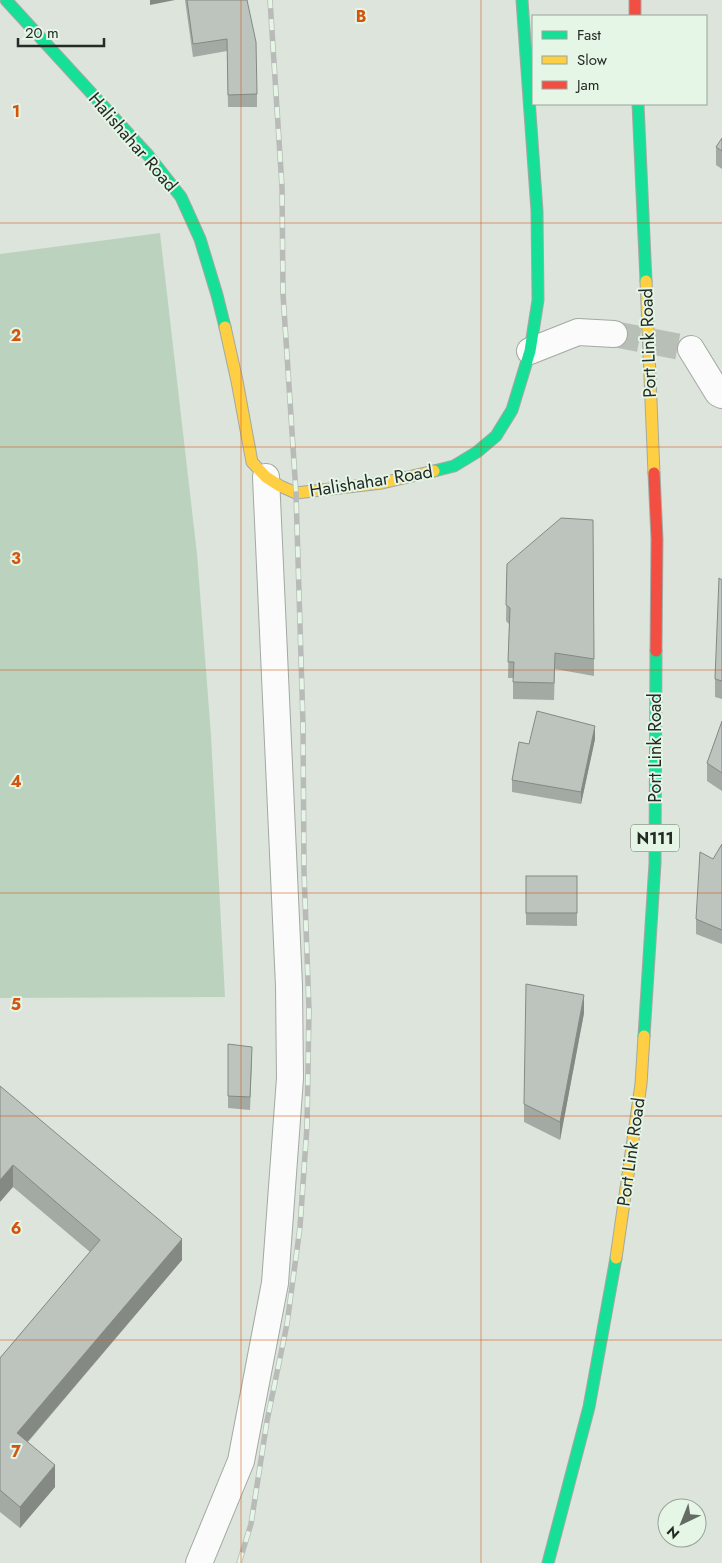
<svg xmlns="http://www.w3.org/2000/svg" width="722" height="1563" font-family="Jost,sans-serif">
<rect width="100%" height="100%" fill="#dce4dc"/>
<path fill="#bbd3be" d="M160,233L197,554L211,735L225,997L0,998V254Z"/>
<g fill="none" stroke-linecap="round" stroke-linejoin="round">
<path stroke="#b7bfb7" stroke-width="26" stroke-dasharray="26 13" stroke-linecap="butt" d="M614,334L691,349"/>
<defs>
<g id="street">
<path d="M691,349L718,393L722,395"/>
<path d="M530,351L578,332L614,334"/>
<path d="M199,1563L241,1461L275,1283L290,1078L289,986L266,477"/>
</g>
<g id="fast">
<path d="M6,0L148,155L181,197L200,239L217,295L225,327"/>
<path d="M638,104L646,281"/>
<path d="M434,471L454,466L477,452L496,436L512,410L530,351L538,300L537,211L522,0"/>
<path d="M644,1036L655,863L656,651"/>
<path d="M548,1563L589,1407L616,1258"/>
</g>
<g id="slow">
<path d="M646,281L654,473"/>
<path d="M225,327L237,381L252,462L266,477L280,486L296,493L382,483L434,471"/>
<path d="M616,1258L641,1084L644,1036"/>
</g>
<g id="jam">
<path d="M635,0V16"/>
<path d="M654,473L657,539L656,651"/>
</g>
</defs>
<use href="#street" stroke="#a3a9a3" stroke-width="28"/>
<use href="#fast" stroke="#a3a9a3" stroke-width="13"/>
<use href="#slow" stroke="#a3a9a3" stroke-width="13"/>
<use href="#jam" stroke="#a3a9a3" stroke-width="13"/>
<use href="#street" stroke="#fafbfa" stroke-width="26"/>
<use href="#fast" stroke="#16e098" stroke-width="11"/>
<use href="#slow" stroke="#ffcf43" stroke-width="11"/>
<use href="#jam" stroke="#f24e42" stroke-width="11"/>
<defs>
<path id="rail" d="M239,1563L251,1524L267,1421L287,1324L300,1227L307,1126L309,1010L304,871L303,724L296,493L283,294L282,187L270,0"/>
</defs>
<use href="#rail" stroke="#b9bbb9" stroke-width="5.5"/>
<use href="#rail" stroke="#e5f5e6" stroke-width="4" stroke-dasharray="11" stroke-linecap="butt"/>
</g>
<g fill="#a3a9a3">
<path d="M185,0H247L257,94V107H228L227,51L193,57Z"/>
<path d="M722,138V169L716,165V147Z"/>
<path d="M507,564L594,659V676L555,669L554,700L513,699V678H508L509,624L506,621Z"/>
<path d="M722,580V699L715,697V679Z"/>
<path d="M722,721V791L707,781V763Z"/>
<path d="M595,739L581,804L512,792V780L529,744Z"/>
<path d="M722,844V944L696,934V919L713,859Z"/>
<path d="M526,876H577V926L526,925Z"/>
<path d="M584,1013L560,1140L524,1122V1104Z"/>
<path d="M228,1044L252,1059L250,1110L228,1108Z"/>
<path d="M0,1086L182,1260L28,1442L55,1487L20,1528L0,1512V1358L90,1252L13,1187Z"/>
</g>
<g fill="#848984">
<path d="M150,0H175L150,5Z"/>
<path d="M595,726V739L581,804V792Z"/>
<path d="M584,995V1013L560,1140V1122Z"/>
<path d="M13,1165V1187L0,1202V1180Z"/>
<path d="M182,1239V1260L17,1454V1433Z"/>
<path d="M55,1465V1487L20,1528V1507Z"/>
</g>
<g fill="#bdc4bd" stroke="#848984">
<path d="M187,0H247L256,42L257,94L228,95L227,39L193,44Z"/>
<path d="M722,138V151L716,147Z"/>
<path d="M561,518L593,520L594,659L555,653L554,683L513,682L514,662H508L510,608L506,605L507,564Z"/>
<path d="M719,578L722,580V681L715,679Z"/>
<path d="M537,711L595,726L581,792L512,780L519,742L529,744Z"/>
<path d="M722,721V773L707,763Z"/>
<path d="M722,844V930L696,919L700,852L713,859Z"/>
<rect x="526" y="876" width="51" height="37"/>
<path d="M526,984L584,995L560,1122L524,1104Z"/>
<path d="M228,1044L252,1047L250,1097L228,1096Z"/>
<path d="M0,1086L182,1239L17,1433L55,1465L20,1507L0,1490V1358L100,1240L13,1165L0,1180Z"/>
</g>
<path fill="none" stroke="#d4540e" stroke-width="1" stroke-opacity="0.55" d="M241,0V1563M481,0V1563M0,223H722M0,447H722M0,670H722M0,893H722M0,1116H722M0,1340H722"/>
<g text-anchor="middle" stroke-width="4" stroke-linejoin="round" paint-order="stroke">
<rect fill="#e5f5e6" stroke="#5e675e" stroke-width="1" x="631" y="824.5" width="48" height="27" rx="4"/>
<g font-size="16" font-weight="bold" fill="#242a24">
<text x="655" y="844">N111</text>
</g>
<g font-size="18" fill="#242a24" stroke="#e5f5e6">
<text transform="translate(133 142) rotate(49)" y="6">Halishahar Road</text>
<text transform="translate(648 343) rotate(-92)" y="6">Port Link Road</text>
<text transform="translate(371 481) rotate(-9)" y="6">Halishahar Road</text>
<text transform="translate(655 748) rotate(-90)" y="6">Port Link Road</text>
<text transform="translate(631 1152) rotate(-82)" y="6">Port Link Road</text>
</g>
</g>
<g font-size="16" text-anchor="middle" font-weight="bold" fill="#d4540e" stroke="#e5f5e6" stroke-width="4" stroke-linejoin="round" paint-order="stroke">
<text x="361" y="22">B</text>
<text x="16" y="117">1</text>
<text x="16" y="341">2</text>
<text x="16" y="564">3</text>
<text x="16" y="787">4</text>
<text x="16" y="1010">5</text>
<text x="16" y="1234">6</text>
<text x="16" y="1457">7</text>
</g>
<rect x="532" y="15" width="175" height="90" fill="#e5f5e6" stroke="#98a498"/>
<rect x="542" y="31" width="25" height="8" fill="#16e098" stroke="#98a498"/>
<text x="577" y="40" font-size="15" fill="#242a24">Fast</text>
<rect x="542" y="56" width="25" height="8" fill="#ffcf43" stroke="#98a498"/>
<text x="577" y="65" font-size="15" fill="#242a24">Slow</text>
<rect x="542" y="81" width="25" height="8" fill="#f24e42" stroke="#98a498"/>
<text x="577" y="90" font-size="15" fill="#242a24">Jam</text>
<g transform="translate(682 1523) rotate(223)"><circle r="24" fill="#e5f5e6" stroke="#98a498"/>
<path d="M0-4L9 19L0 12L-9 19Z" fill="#646b64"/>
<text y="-8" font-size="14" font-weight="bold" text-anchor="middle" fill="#242a24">N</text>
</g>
<path d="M18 38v8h86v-8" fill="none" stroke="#242a24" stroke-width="2.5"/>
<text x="25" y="38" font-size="15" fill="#242a24" stroke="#e5f5e6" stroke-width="4" paint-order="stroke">20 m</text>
</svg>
